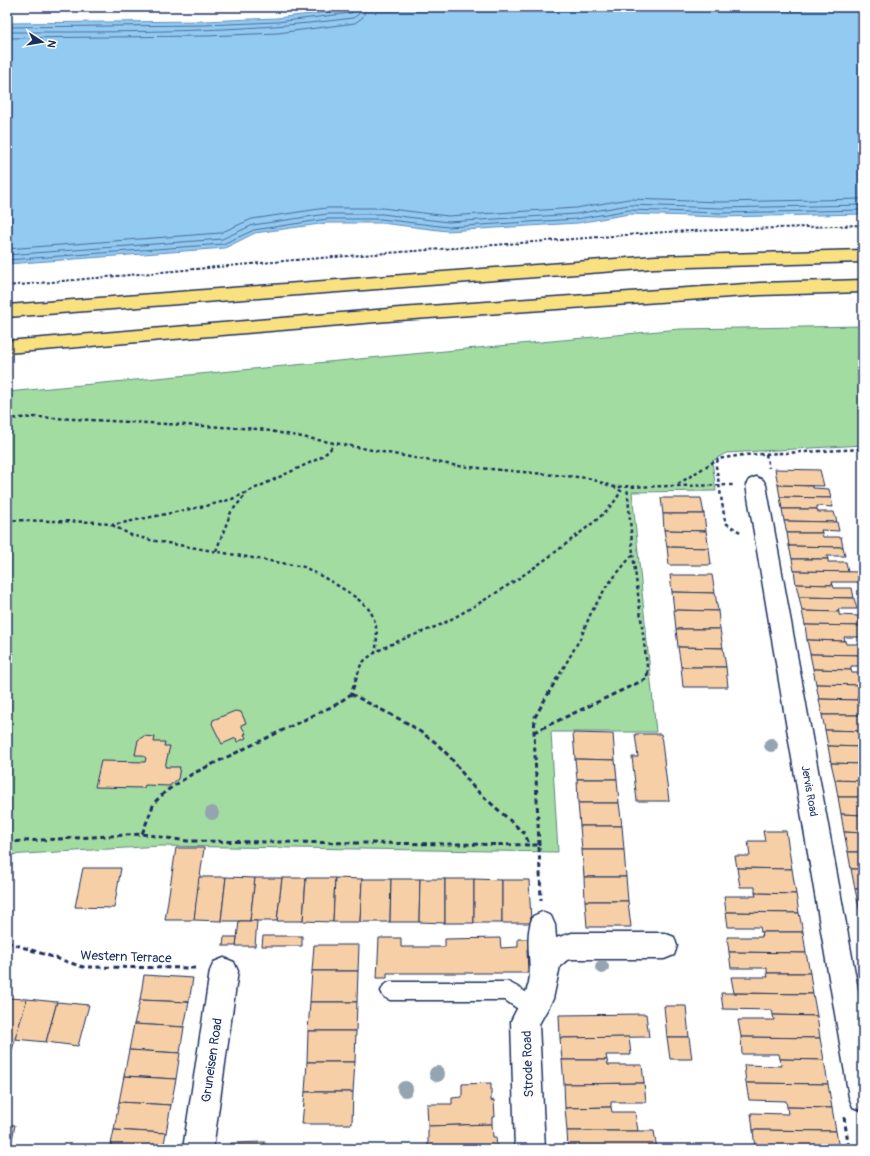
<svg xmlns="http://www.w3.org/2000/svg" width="870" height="1156" font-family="Pangolin,sans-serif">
<rect width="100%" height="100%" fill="#fff"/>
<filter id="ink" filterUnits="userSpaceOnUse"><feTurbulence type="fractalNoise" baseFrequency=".025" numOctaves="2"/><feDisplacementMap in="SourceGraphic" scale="8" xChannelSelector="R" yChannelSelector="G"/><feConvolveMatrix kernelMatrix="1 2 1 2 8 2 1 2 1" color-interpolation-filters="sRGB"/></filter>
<g filter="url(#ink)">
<path fill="#a3dca1" stroke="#5f8680" d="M863,326V445L726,453L712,461L716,491L632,492L656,732H551L558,852L160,846L7,855V392L680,329Z"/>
<path fill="#92caf1" stroke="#628cb6" d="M366,7H863V214L721,217L629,214L578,223L447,231L381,223H327L255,233L225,248L7,264V23L205,21L277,18Z"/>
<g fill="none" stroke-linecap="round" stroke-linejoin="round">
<g stroke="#4b6d99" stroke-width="1">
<path d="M7,27L205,25L277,22L351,13L354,11L355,7"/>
<path d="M7,32C123,32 238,33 353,18L359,14L360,7"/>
<path d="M7,38L206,36L278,33L355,23L363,17L366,7"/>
<path d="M7,249L220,233L252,219L326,208H382L448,216L576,208L629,199L721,202L863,199"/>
<path d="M7,255L222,239L253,225L327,214H382L448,222L576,214L629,205L721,208L863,205"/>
<path d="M7,260L223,244L254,230L327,219H381L448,227L577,219L629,210L721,213L863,210"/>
</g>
</g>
<g fill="#f6cfa6" stroke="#1b2f5e">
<path d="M775,469L820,470L824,486L778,485Z"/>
<path d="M778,485L812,486L813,488L829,489L831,498L780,497Z"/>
<path d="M780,497L831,498L833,507L817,506V509H782Z"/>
<path d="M661,498H701L704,514H663Z"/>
<path d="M782,509H817L818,512H834L837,522L784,521Z"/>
<path d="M663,514H704L706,531L664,530Z"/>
<path d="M784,521L837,522L839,531L821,530L822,533H787Z"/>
<path d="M664,530L706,531L709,548L667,547Z"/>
<path d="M787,533H822L823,537H841L843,547L789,546Z"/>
<path d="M789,546L843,547L845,556H827L828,559H792Z"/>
<path d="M667,547L709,548L711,565H669Z"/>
<path d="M792,559H828V562H846L848,572L794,571Z"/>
<path d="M794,571L862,572L863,582H832L833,585L796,584Z"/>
<path d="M670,575H712L715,593L672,592Z"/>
<path d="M796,584L833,585L834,588H852L854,598L799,597Z"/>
<path d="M672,592L715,593L718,611L674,610Z"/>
<path d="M799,597L854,598L857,609H838L839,612L802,611Z"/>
<path d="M674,610L718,611L720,629H676Z"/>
<path d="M802,611L839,612V615L858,616L860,626L805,625Z"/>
<path d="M805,625L863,626V637H844L845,641L807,640Z"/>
<path d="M676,629H720L723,648L678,647Z"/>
<path d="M807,640L845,641L846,644H863V655L810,654Z"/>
<path d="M678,647L723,648L726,667H681Z"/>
<path d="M810,654L863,655V666H851V670L813,669Z"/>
<path d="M681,667H726L728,687H683Z"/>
<path d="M813,669L851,670L852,673H863V685L816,684Z"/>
<path d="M816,684L863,685V696H857L858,700L819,699Z"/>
<path d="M819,699L858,700L859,703H863V715H822Z"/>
<path d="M235,711L241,712L246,723L241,725L246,734H244L246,738L237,742L236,738L222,744L212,724L213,720Z"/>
<path d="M822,715H863V731L825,730Z"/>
<path d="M825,730L863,731V747L828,746Z"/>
<path d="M573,733L613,734L615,760L575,759Z"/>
<path d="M635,734H661L669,801H637L632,757H638Z"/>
<path d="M144,736L155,737L154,742H165L164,746H170L165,767H180L178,779L169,786L145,785L144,788L95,787L101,761L145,762L146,758L142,755H135L138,740Z"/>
<path d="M828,746L863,747V764L831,763Z"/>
<path d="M575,759L615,760L617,779H577Z"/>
<path d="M831,763L863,764V781L835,780Z"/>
<path d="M577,779H617L619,803H578Z"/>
<path d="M835,780L863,781V797H838Z"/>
<path d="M838,797H863V815L841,814Z"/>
<path d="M578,803H619L622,826H580Z"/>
<path d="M841,814L863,815V833L844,832Z"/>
<path d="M580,826H622L624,850H582Z"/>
<path d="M763,831H786L792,869L737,868L735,856H750L748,841H765Z"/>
<path d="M844,832L863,833V852H848Z"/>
<path d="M176,848H204L194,920H165Z"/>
<path d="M582,850H624L626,877H584Z"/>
<path d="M848,852H863V869H851Z"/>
<path d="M83,868H121L114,908L75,907Z"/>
<path d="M737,868L792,869L796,894L755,893V887H740Z"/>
<path d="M851,869H863V889H855Z"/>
<path d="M199,877H226L221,921L194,920Z"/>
<path d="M226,877L255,878L250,921H221Z"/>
<path d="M584,877H626L628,901H585Z"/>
<path d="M255,878H282L277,921H250Z"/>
<path d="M282,878H306L303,921H277Z"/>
<path d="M306,878H335L333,922L303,921Z"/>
<path d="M335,878L362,879L360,922H333Z"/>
<path d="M362,879H391L390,922H360Z"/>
<path d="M391,879H420L419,922H390Z"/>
<path d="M420,879H445V923L419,922Z"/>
<rect x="445" y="879" width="29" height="44"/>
<path d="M474,879L502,880V923H474Z"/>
<path d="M502,880H529L531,923H502Z"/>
<path d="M855,889H863V908H859Z"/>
<path d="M755,893L796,894L799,913L726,912L724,896H756Z"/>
<path d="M585,901H628L631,927H587Z"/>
<path d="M859,908H863V927Z"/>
<path d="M726,912L799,913L803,932H761L760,927H728Z"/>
<path d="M239,921H257L255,946H236Z"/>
<path d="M761,932H803L806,953L729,952L727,937H762Z"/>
<path d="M263,936H302V946H262Z"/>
<path d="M224,937H237L236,946H223Z"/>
<path d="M379,938H401V947H445V939L500,938L501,948L518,947V939H530V949H527L528,973H387V978H377Z"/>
<path d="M314,945H359L358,971H312Z"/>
<path d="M729,952L806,953L810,973H767V968H731Z"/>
<path d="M312,971H358L357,1002H310Z"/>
<path d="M767,973H810L813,994L734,993L731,977H768Z"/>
<path d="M144,975L193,978L189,1002L140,1000Z"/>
<path d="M721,993L813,994L817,1016L773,1015L772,1010L723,1009Z"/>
<path d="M7,998L27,999L10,1057H7Z"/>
<path d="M27,999L57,1002L46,1042L15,1039Z"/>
<path d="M140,1000L189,1002L184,1027L134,1024Z"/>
<path d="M57,1002L89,1005L78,1046L46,1042Z"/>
<path d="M310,1002H357L356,1031H308Z"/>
<path d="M664,1006H686L689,1037H667Z"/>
<path d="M646,1014L649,1037L560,1038L559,1015Z"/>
<path d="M773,1015L817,1016L820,1038L741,1037L738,1020H774Z"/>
<path d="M134,1024L184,1027L180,1053L129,1050Z"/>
<path d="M308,1031H356L355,1062H307Z"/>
<path d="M629,1037L631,1055H606L607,1060H562L560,1038Z"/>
<path d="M667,1037H689L692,1059H670Z"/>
<path d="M741,1037L820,1038L824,1060L780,1059L779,1054H742Z"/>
<path d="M129,1050L180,1053L176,1079L124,1076Z"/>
<path d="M780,1059L824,1060L828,1084L746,1083L744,1065L781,1066Z"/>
<path d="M562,1060H607L608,1065H642L644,1083L564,1084Z"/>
<path d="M307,1062H355L353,1092H305Z"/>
<path d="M124,1076L176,1079L171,1105L119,1102Z"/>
<path d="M491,1083V1101L494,1100L495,1117H492V1124L428,1126L427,1104H452V1098L462,1097V1084Z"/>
<path d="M644,1083L646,1102H611V1107L565,1108L564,1084Z"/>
<path d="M746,1083L828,1084L832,1108L787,1107L786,1101L749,1100Z"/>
<path d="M305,1092H353L352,1124H302Z"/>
<path d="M119,1102L171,1105L166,1133L114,1130Z"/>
<path d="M611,1107L612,1112H635L638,1131H567L565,1108Z"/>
<path d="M787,1107L832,1108L836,1131L753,1130L751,1113L788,1114Z"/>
<path d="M7,1124L15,1125L10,1149H7Z"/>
<path d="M492,1124L493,1137H496L497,1149H428V1126Z"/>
<path d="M114,1130L166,1133L163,1149H110Z"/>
<path d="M753,1130L836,1131L839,1149H755Z"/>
<path d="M567,1131H654L657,1149H568Z"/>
<path d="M265,1142L264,1149H230L231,1143Z"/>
</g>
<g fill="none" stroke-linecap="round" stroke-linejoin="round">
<defs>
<path id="service" d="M390,982H508C519,987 537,998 542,1009L539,1015L533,1018L527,1015L505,1000H390L384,997L381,991L384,985Z"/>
<g id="minor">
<path d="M756,477L763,480L766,485L863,1017V1111L853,1107L849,1097L746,485L749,480Z"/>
<path d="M542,912L551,916L555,925L556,938L572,933H664L674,937L677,946L674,955L664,959H572L567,960L560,966L553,999L539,1024L545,1149H515L511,1021C518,1005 529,993 530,975C530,956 525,934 533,916Z"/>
<path d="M224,958L234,962L238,971L213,1149H183L210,971L214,962Z"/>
</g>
<g id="motorway">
<path d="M863,250V262L655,268L7,317V305L655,256Z"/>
<path d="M863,280V292L760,295L400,320L7,353V341L400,308L760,283Z"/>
</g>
</defs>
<use href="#service" stroke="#1b2f5e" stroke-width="3"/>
<use href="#minor" stroke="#1b2f5e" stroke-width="3"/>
<use href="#motorway" stroke="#1b2f5e" stroke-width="3"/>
<path stroke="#1b2f5e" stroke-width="2" stroke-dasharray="3 2" stroke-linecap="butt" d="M7,286L295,260L666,232L863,225"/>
<g stroke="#1b2f5e" stroke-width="2.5" stroke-dasharray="3.5 3" stroke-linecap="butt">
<path d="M7,419L36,417L259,429L458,466L588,478L614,487L733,485"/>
<path d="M766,454L769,468"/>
<path d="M678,484L718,459"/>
<path d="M7,520L98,522L112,525L210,505L232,499L320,458L330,450L333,443"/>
<path d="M112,525L131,535L150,540L304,567C320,575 361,597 370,611C378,624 378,639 375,653"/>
<path d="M740,532L727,524L725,521L716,466L718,459L743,455L863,449"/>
<path d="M216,551L231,512L247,493"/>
<path d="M633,554L648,674"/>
<path d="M358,674C359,670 360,666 362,663C382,643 419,635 444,623C491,598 535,569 576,536C593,523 611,510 621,491L614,487"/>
<path d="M560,674L581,637L591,613L606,587L633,554L627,485"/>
</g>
<g stroke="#1b2f5e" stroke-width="3" stroke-dasharray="5 3.5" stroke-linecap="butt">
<path d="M351,694L409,724L435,742L450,757L474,788L525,834L529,844"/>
<path d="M534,732L648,678L647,673"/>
<path d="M142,834L187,841L539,845L541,900"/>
<path d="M7,842L142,834L154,803L166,791L192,774L337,704L351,694L358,673"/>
<path d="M539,845L534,732L535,717L560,673"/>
<path d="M7,942L83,967L196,968"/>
<path d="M844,1117L849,1149"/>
</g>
<use href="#service" fill="#fff" fill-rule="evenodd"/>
<use href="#minor" fill="#fff" fill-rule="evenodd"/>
<use href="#motorway" fill="#fae180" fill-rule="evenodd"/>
</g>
<g fill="#94a4b0">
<circle cx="771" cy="745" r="7"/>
<circle cx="212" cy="813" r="7"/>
<circle cx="602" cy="967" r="7"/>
<circle cx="437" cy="1074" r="8"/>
<circle cx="405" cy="1089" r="8"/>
</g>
</g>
<g text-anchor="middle" stroke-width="3" stroke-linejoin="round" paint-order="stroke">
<g font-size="11" fill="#1b2f5e" stroke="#fff">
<text transform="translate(810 791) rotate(80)" y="4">Jervis Road</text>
</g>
<g font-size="13" fill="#1b2f5e" stroke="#fff">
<text transform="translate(126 956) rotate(2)" y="5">Western Terrace</text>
<text transform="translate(211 1060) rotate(-82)" y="5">Gruneisen Road</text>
<text transform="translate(527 1064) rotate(-92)" y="5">Strode Road</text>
</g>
</g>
<rect width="870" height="1156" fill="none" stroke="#fff" stroke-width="24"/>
<rect x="12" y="12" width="846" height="1132" fill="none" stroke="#1b2f5e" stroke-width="1.5" filter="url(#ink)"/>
<g transform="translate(42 42) rotate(102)" stroke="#ffffff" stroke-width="3" paint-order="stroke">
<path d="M0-3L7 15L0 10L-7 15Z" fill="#1b2f5e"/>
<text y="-6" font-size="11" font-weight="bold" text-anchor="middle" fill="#1b2f5e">N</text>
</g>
</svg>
